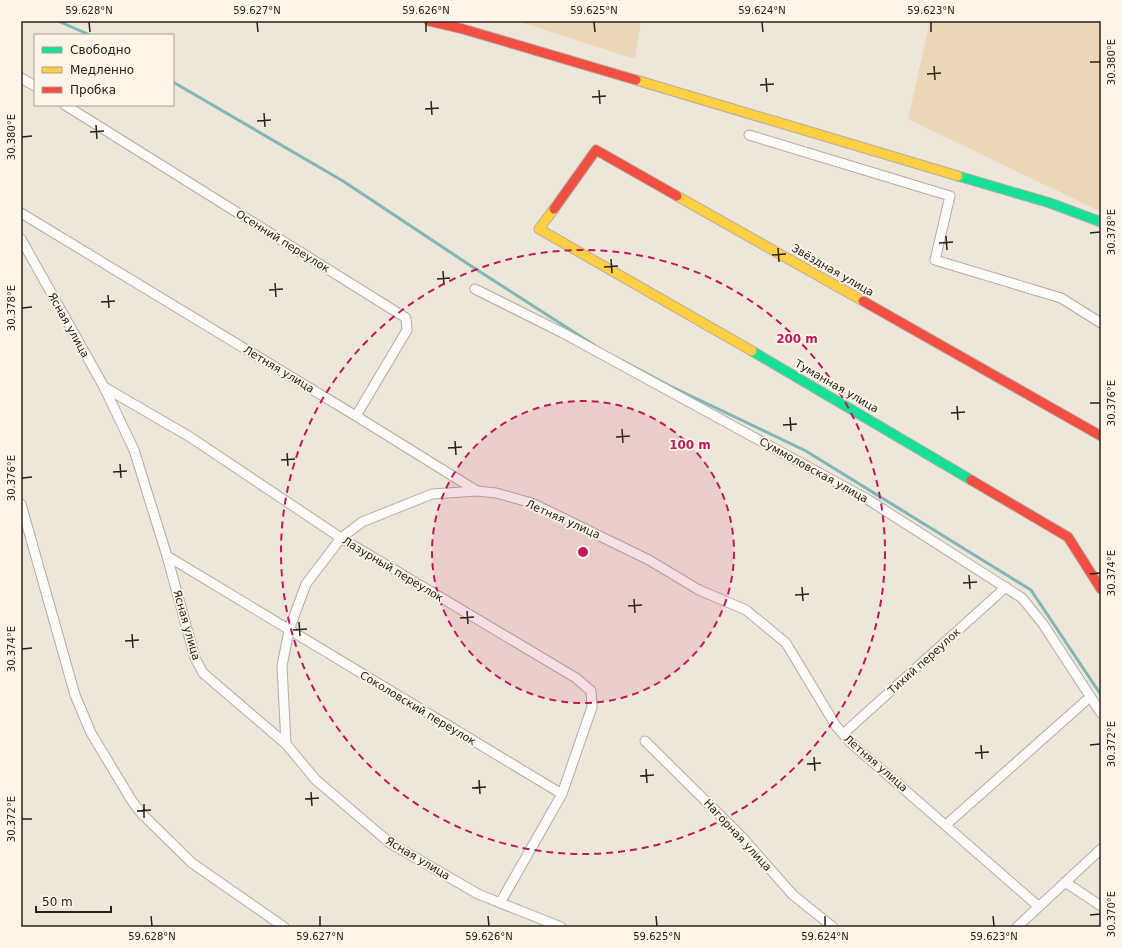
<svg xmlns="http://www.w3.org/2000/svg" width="1122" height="948" font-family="'DejaVu Sans',sans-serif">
<rect width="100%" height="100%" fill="#eee6d9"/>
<g fill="#ecd8b8">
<path d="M517,21H641L635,59Z"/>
<path d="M930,21H1101V212L908,119Z"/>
</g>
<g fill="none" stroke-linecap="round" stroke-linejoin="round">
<g stroke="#7fb7b6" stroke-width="3">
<path d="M58,21L90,35"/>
<path d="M173,82L343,181L468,264L594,345"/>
<path d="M623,361L668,385L806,451L1031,590L1101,695"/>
</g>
<defs>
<g id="street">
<path d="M21,78L35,86"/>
<path d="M65,105L406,318L407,330L356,416"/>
<path d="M749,135L950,196L935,260L1061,298L1101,323"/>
<path d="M21,213L356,416L477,491L496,493L532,503L649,560L699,590L746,610L786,643L836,726L851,743L1038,906"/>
<path d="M21,239L104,387L134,450L167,556L195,658L203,673L286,744L316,780L390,843L478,894L561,927"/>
<path d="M475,289L563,333L867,499L1022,598L1043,624L1101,713"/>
<path d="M104,387L190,437L341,538L576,678L591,691L592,707L562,794"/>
<path d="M21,504L75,695L91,733L132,801L141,813L192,863L284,927"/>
<path d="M167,556L562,794L500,903"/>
<path d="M843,734L1006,587"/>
<path d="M645,741L741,836L793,895L833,927"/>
<path d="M286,744L282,666L289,630L306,584L341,538L362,522L432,494L477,491"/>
<path d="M947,824L1090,697"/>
<path d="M1065,882L1101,906"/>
<path d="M1017,927L1101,849"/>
</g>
<g id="fast">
<path d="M958,176L1050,203L1101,222"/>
<path d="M752,351L971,480"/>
</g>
<g id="slow">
<path d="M636,80L958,176"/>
<path d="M677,196L863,301"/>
<path d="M554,209L539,229L752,351"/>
</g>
<g id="jam">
<path d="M429,21L463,29L636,80"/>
<path d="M554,209L596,150L677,196"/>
<path d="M863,301L1101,436"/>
<path d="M971,480L1068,537L1101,589"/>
</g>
</defs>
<use href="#street" stroke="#b3ada3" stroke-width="11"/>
<use href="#fast" stroke="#b3ada3" stroke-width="11"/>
<use href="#slow" stroke="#b3ada3" stroke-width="11"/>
<use href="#jam" stroke="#b3ada3" stroke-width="11"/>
<use href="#street" stroke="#fcfbf9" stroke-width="9"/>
<use href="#fast" stroke="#16e098" stroke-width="9"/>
<use href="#slow" stroke="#ffcf43" stroke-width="9"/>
<use href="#jam" stroke="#f24e42" stroke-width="9"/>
</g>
<path fill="none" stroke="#262119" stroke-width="1.5" d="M89,22L90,32M257,22L258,32M426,22V32M594,22L595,32M762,22L763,32M931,22V32M1090,62H1100M934,66L935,80M927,74L941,73M766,78L767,92M760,85L774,84M599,90L600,104M592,97L606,96M431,101L432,115M425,109L439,108M264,113L265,127M257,121L271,120M96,125L97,139M90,132L104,131M22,137L32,136M1090,233L1100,232M946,236L947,250M939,243L953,242M778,248L779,262M772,255L786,254M611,259L612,273M604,267L618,266M443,271L444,285M437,279L450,278M275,283L276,297M269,290L283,289M108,295L109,308M101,302L115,301M22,308L32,307M1090,403H1100M957,406L958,420M951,413L965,412M790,417L791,431M783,425L797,424M622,429L623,443M616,437L630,436M455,441L456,455M448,448L462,447M287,453L288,466M281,460L295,459M120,464L121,478M113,472L127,471M22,478L32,477M1090,574L1100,573M969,575L970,589M963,583L977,582M802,587L803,601M795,595L809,594M634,599L635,613M628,606L642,605M467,611L468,624M460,618L474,617M299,622L300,636M293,630L307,629M132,634L133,648M125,641L139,640M22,649L32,648M981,745L982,759M1090,745L1100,744M975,753L989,752M814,757L815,771M807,764L821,763M646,769L647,783M640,776L654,775M479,780L480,794M472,788L486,787M311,792L312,806M305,799L319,798M144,804V818M137,811L151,810M22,819H32M1090,915L1100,914M151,916L152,926M320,916V926M488,916L489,926M656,916L657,926M825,916V926M993,916L994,926"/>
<circle cx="583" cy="552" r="151" fill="#c2185b" fill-opacity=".12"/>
<g fill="none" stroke="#c2185b" stroke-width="2" stroke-dasharray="7 5">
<circle cx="583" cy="552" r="151"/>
<circle cx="583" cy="552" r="302"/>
</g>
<g text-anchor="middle" stroke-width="3.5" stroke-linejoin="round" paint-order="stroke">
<g font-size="11" fill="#262119" stroke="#fef5e8">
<text transform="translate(283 241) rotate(32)" y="4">Осенний переулок</text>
<text transform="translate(833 270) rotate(30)" y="4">Звёздная улица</text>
<text transform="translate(69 325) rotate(61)" y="4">Ясная улица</text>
<text transform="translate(279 369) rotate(31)" y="4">Летняя улица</text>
<text transform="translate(837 386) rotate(30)" y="4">Туманная улица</text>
<text transform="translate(814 470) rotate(29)" y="4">Суммоловская улица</text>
<text transform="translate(563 519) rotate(24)" y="4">Летняя улица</text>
<text transform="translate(393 569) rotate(31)" y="4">Лазурный переулок</text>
<text transform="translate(187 625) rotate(74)" y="4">Ясная улица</text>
<text transform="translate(924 661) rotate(-42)" y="4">Тихий переулок</text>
<text transform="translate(418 708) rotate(31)" y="4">Соколовский переулок</text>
<text transform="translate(876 763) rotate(41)" y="4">Летняя улица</text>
<text transform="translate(738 835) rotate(47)" y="4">Нагорная улица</text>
<text transform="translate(418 858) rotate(31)" y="4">Ясная улица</text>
</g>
</g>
<circle cx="583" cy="552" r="6" fill="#c2185b" stroke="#fef5e8" stroke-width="2"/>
<g font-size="12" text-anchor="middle" font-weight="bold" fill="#c2185b" stroke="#fef5e8" stroke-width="3.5" stroke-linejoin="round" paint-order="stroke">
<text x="797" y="343">200 m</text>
<text x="690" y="449">100 m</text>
</g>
<rect width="1122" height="948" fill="none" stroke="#fef5e8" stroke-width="44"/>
<rect x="34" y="34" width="140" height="72" fill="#fef5e8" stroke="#a8a095"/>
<rect x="42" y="47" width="20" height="6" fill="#16e098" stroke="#a8a095"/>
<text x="70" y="54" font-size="12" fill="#262119">Свободно</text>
<rect x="42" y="67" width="20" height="6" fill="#ffcf43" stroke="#a8a095"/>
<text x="70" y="74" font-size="12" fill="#262119">Медленно</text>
<rect x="42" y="87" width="20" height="6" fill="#f24e42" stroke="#a8a095"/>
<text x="70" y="94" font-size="12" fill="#262119">Пробка</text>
<path d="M36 906v6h75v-6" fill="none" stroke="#262119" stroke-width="2"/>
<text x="42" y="906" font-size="12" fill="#262119" stroke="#fef5e8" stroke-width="3" paint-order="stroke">50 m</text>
<rect x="22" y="22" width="1078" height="904" fill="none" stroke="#262119" stroke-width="1.5"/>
<g font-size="10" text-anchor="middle" fill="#262119">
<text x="89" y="14">59.628°N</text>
<text x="257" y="14">59.627°N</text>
<text x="426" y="14">59.626°N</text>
<text x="594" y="14">59.625°N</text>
<text x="762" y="14">59.624°N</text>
<text x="931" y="14">59.623°N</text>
<text transform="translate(1111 62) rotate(-90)" y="4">30.380°E</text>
<text transform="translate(11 137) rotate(-90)" y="4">30.380°E</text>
<text transform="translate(1111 232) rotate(-90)" y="4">30.378°E</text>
<text transform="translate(11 308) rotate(-90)" y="4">30.378°E</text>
<text transform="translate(1111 403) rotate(-90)" y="4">30.376°E</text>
<text transform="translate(11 478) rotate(-90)" y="4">30.376°E</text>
<text transform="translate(1111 573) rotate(-90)" y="4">30.374°E</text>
<text transform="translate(11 649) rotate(-90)" y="4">30.374°E</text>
<text transform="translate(1111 744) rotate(-90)" y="4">30.372°E</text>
<text transform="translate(11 819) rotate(-90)" y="4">30.372°E</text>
<text transform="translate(1111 914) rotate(-90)" y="4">30.370°E</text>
<text x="152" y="940">59.628°N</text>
<text x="320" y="940">59.627°N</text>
<text x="489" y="940">59.626°N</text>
<text x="657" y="940">59.625°N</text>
<text x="825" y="940">59.624°N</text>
<text x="994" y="940">59.623°N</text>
</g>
</svg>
